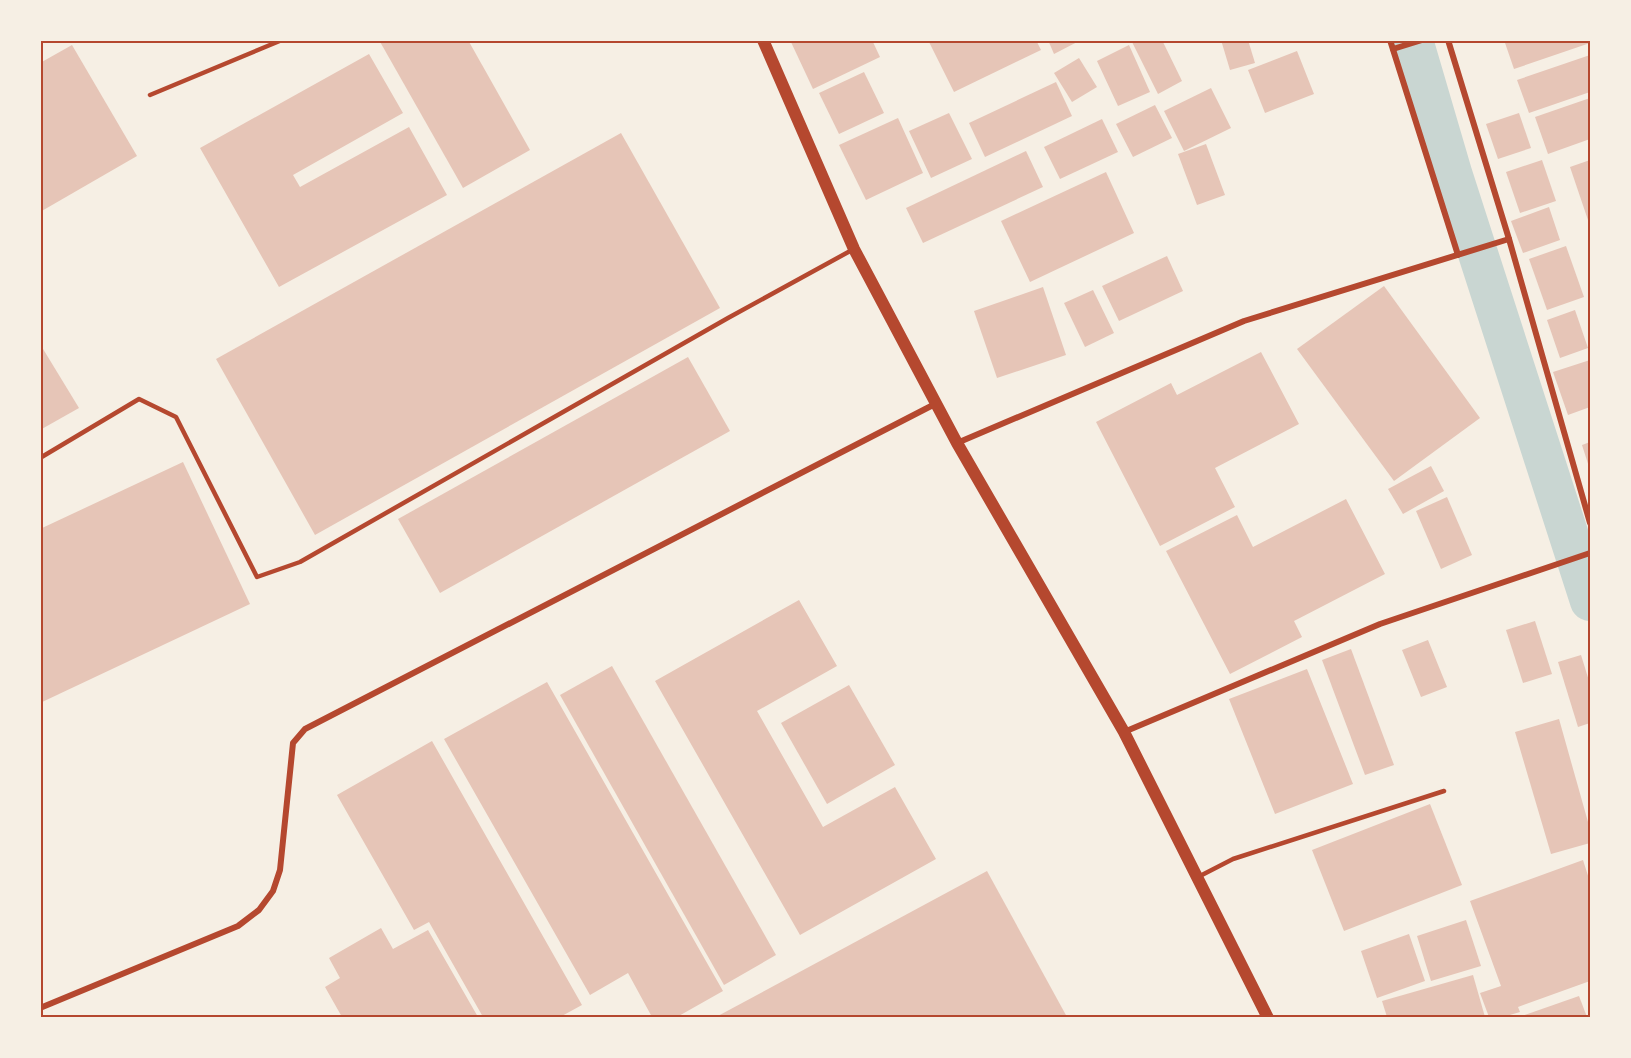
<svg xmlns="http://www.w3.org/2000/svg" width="1631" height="1058" font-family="Manrope,sans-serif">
<rect width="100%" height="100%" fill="#f6efe4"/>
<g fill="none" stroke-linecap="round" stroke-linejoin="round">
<path stroke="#c9d6d2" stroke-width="40" d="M1413,40L1452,173L1590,601"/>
</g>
<g fill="#e6c5b7">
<path d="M379,40H468L530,150L463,188Z"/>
<path d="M790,40H872L880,57L813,89Z"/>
<path d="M928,40H1036L1041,50L954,92Z"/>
<path d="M1048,40H1081L1054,54Z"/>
<path d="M1131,40H1162L1182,81L1158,94Z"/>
<path d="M1221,40H1248L1255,63L1230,70Z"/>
<path d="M1504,40H1590V43L1514,69Z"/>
<path d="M72,45L137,156L40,212V63Z"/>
<path d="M1129,45L1150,92L1118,106L1097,61Z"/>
<path d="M1297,51L1314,94L1265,113L1248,70Z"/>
<path d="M369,54L403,113L293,175L300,187L409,127L447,195L279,287L200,148Z"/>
<path d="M1590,55V92L1529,113L1517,80Z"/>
<path d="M1079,58L1097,87L1072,102L1054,73Z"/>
<path d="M864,72L884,113L839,134L819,93Z"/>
<path d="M1056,82L1072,116L985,157L969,123Z"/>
<path d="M1211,88L1231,128L1184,151L1164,111Z"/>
<path d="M1590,98V139L1548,154L1535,117Z"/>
<path d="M1155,105L1172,138L1133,157L1116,124Z"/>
<path d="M949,113L972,159L931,178L909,131Z"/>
<path d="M1519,113L1531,148L1498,159L1486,124Z"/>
<path d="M898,118L923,173L866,200L839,145Z"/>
<path d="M1102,119L1118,152L1060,179L1044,147Z"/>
<path d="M621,133L720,308L315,535L216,359Z"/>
<path d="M1206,144L1225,195L1197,205L1178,154Z"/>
<path d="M1026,151L1043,187L923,243L906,208Z"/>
<path d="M1542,160L1556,201L1520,213L1506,172Z"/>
<path d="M1590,160V226L1570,167Z"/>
<path d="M1106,172L1134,233L1030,282L1001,221Z"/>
<path d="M1549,207L1560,240L1523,253L1511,221Z"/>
<path d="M1566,246L1584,297L1547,310L1529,259Z"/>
<path d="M1167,256L1183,291L1119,321L1102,286Z"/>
<path d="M1384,286L1480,418L1394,481L1297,349Z"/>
<path d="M1043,287L1066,355L997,378L974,311Z"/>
<path d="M1093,290L1114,333L1085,347L1064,303Z"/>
<path d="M1575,310L1588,348L1560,358L1547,320Z"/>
<path d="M40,344L79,408L40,430Z"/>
<path d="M1261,352L1299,424L1215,468L1235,507L1160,546L1096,422L1171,383L1177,395Z"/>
<path d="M688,357L730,431L440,593L398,519Z"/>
<path d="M1590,360V407L1568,415L1553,372Z"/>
<path d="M1590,442V470L1582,445Z"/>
<path d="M183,462L250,604L40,703V529Z"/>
<path d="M1431,466L1444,491L1403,514L1388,489Z"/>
<path d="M1447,497L1472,555L1441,569L1416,511Z"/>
<path d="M1346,499L1385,574L1294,621L1302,637L1230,674L1166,551L1237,515L1253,547Z"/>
<path d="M799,600L837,666L757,711L823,827L895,787L936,859L800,935L655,681Z"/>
<path d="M1535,621L1552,674L1523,683L1506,630Z"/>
<path d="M1428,640L1447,687L1421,697L1402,650Z"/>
<path d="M1351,649L1394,765L1365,775L1322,660Z"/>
<path d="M1581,655L1590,684V723L1578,727L1558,662Z"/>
<path d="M612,666L776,955L724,985L560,695Z"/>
<path d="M1307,669L1353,784L1275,814L1229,699Z"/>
<path d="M547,682L723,991L677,1017H652L628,973L590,995L444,739Z"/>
<path d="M849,685L895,765L827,804L781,723Z"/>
<path d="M1559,719L1590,829V843L1551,854L1515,732Z"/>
<path d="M432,741L582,1005L560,1017H483L429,922L414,930L337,795Z"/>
<path d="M1430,804L1462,885L1344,931L1312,850Z"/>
<path d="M1583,860L1590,882V981L1518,1007L1520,1012L1503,1017H1489L1480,993L1501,986L1470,901Z"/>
<path d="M987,871L1067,1017H716Z"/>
<path d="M1466,920L1481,966L1431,981L1417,936Z"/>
<path d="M381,928L393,949L428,930L478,1017H342L325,987L340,978L329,958Z"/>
<path d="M1409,934L1425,981L1377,998L1361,951Z"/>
<path d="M1473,975L1485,1017H1387L1382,1001Z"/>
<path d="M1579,996L1587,1017H1519Z"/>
</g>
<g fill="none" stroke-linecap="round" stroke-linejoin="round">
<g stroke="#b5482f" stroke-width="4.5">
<path d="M150,95L282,40"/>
<path d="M40,458L139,399L176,417L257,577L300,562L728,318L852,250"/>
<path d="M1198,877L1233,859L1444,791"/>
</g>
<g stroke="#b5482f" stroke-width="6">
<path d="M1390,40L1458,255"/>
<path d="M1448,40L1509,239L1590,523"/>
<path d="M1393,49L1422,40"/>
<path d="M957,443L1244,321L1509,239"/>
<path d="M1124,732L1380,624L1590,553"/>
<path d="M40,1008L238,926L259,910L273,891L280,870L293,743L305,729L935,404"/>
</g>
<path stroke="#b5482f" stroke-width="12" d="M763,40L854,249L957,443L1124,732L1268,1018"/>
</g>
<rect width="1631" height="1058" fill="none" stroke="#f6efe4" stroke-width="84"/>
<rect x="42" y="42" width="1547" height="974" fill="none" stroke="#b5482f" stroke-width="2"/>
</svg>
